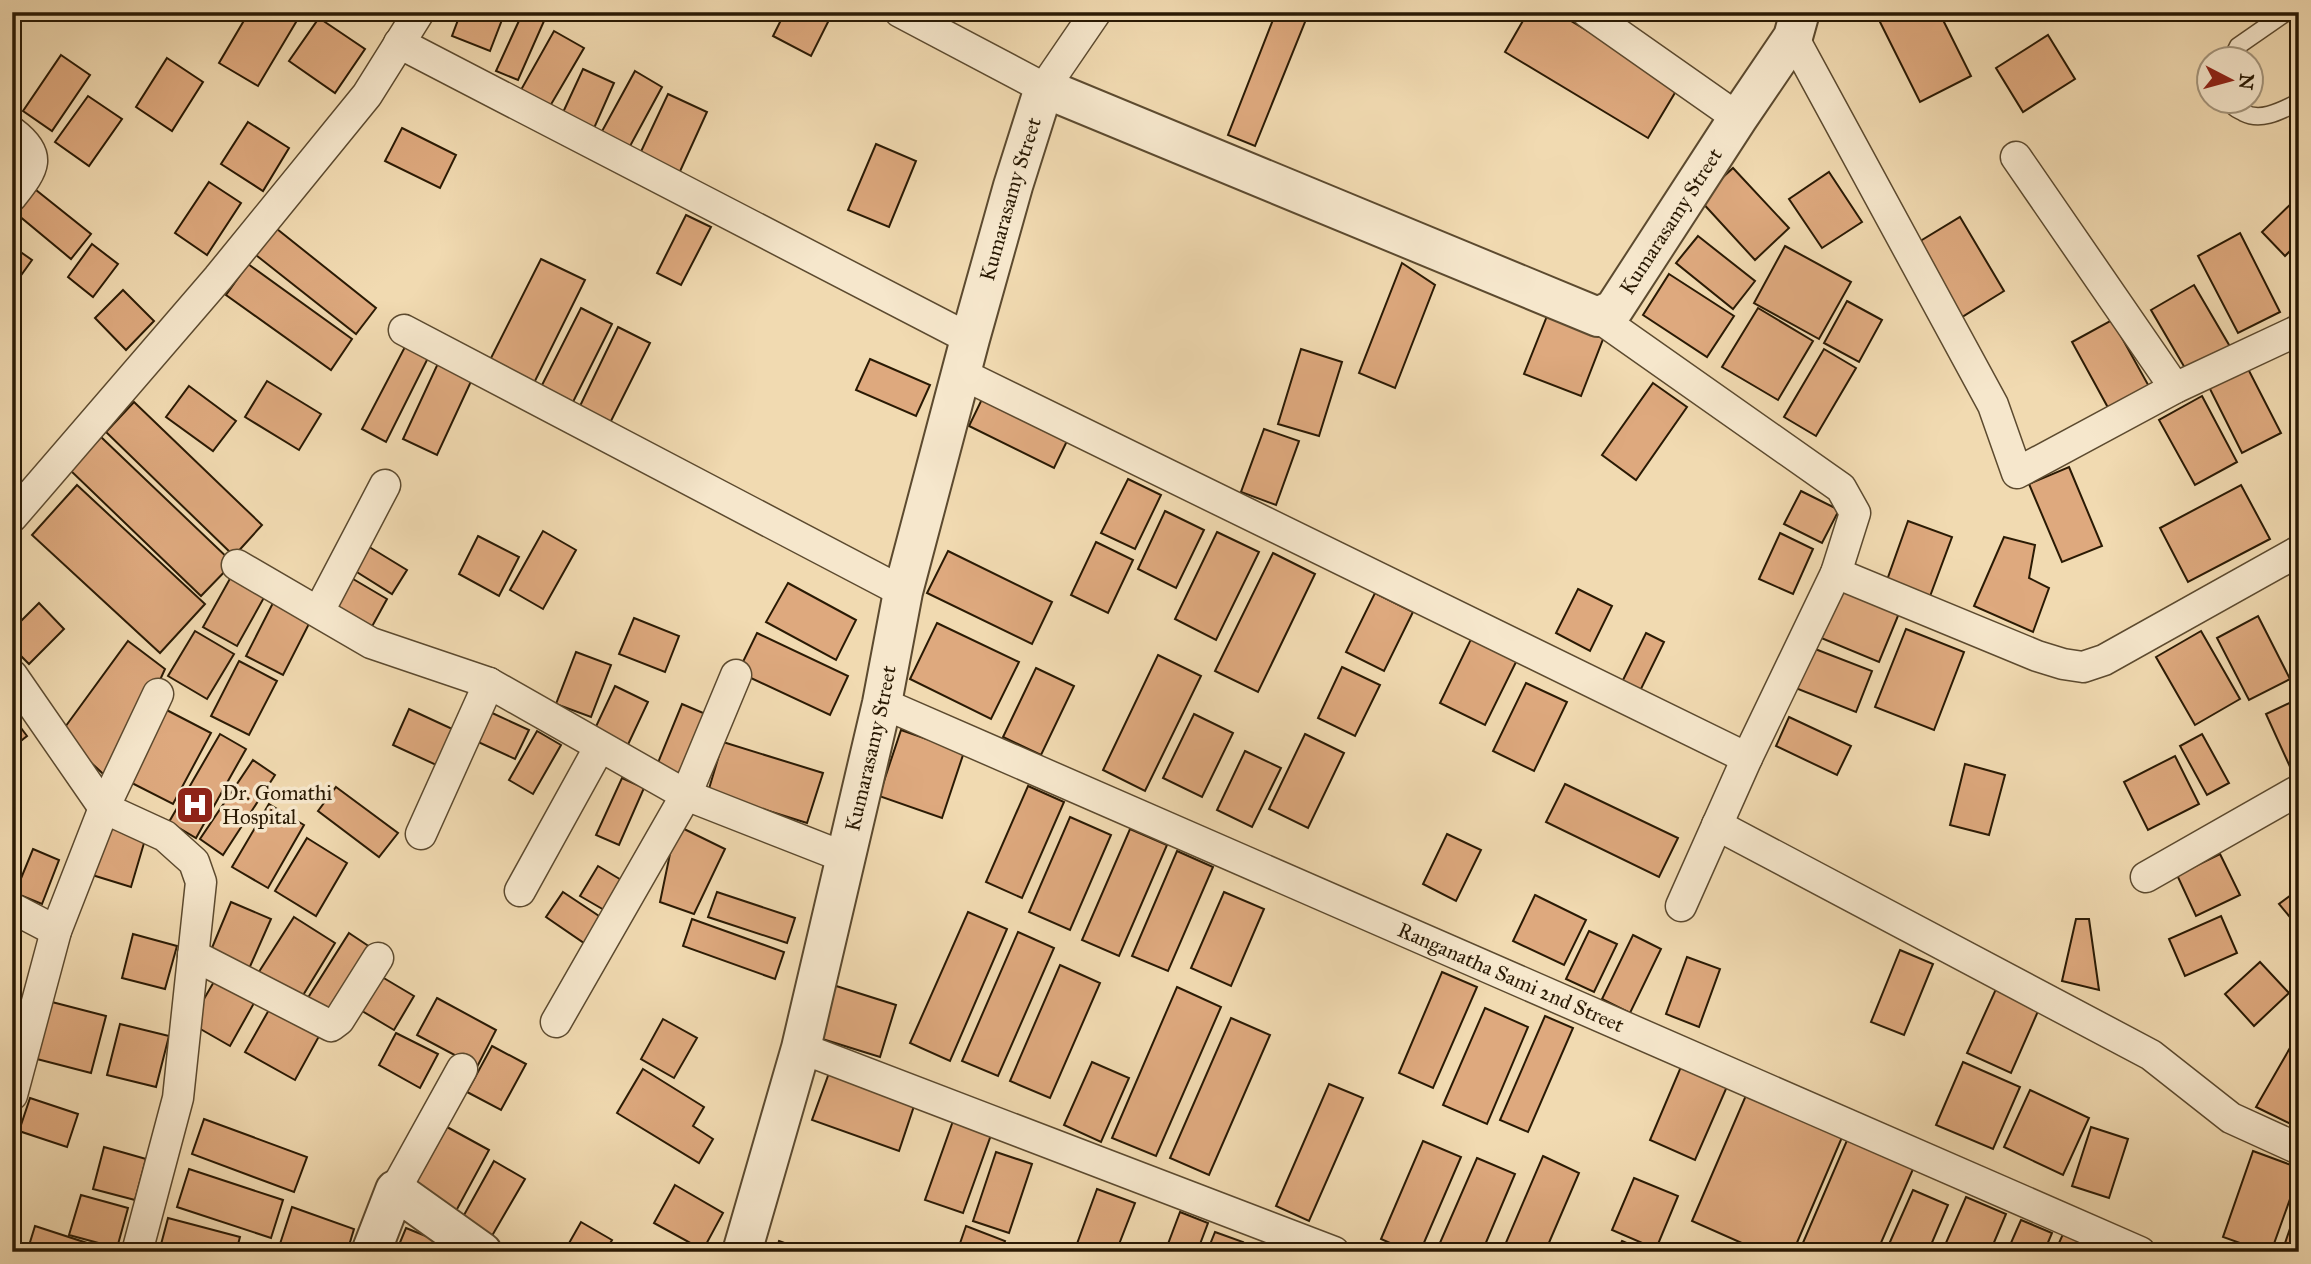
<svg xmlns="http://www.w3.org/2000/svg" width="2311" height="1264" font-family="'IM FELL Great Primer',serif">
<rect width="100%" height="100%" fill="#f1dab1"/>
<filter id="stains"><feTurbulence type="fractalNoise" baseFrequency=".00286" numOctaves="4"/><feColorMatrix values="0 0 0 0 .2 0 0 0 0 .09 0 0 0 0 .02 0 0 0 .5 -.17"/></filter>
<radialGradient id="worn" r=".72"><stop offset=".6" stop-color="#630" stop-opacity="0"/><stop offset="1" stop-color="#630" stop-opacity=".3"/></radialGradient>
<g fill="#dea97e" stroke="#2a1a04" stroke-width="2">
<path d="M249,12H302L258,86L219,63Z"/>
<path d="M461,12H505L490,51L452,36Z"/>
<path d="M523,12H548L518,80L496,71Z"/>
<path d="M785,12H833L811,56L773,36Z"/>
<path d="M1276,12H1309L1255,146L1228,135Z"/>
<path d="M1528,12H1556L1679,86L1648,138L1505,52Z"/>
<path d="M1875,12H1939L1971,76L1920,102Z"/>
<path d="M319,18L365,49L335,93L289,61Z"/>
<path d="M554,31L584,48L546,113L517,97Z"/>
<path d="M2048,35L2075,79L2023,112L1996,68Z"/>
<path d="M61,55L90,75L52,131L23,111Z"/>
<path d="M167,58L203,82L172,131L136,107Z"/>
<path d="M583,69L614,83L591,135L559,121Z"/>
<path d="M635,71L662,87L629,148L601,133Z"/>
<path d="M668,94L707,112L677,178L637,160Z"/>
<path d="M88,96L122,119L89,166L55,142Z"/>
<path d="M248,122L289,148L263,191L221,164Z"/>
<path d="M402,128L456,155L440,188L385,161Z"/>
<path d="M876,144L916,161L889,227L848,210Z"/>
<path d="M12,151L29,165L12,185Z"/>
<path d="M1733,168L1789,228L1755,260L1699,199Z"/>
<path d="M1829,172L1862,222L1822,248L1789,199Z"/>
<path d="M209,182L241,203L207,255L175,233Z"/>
<path d="M31,186L91,234L71,259L12,210Z"/>
<path d="M2299,196V242L2285,256L2262,232Z"/>
<path d="M686,215L711,227L681,285L657,273Z"/>
<path d="M1960,217L2004,291L1962,317L1917,243Z"/>
<path d="M272,225L376,308L356,334L252,252Z"/>
<path d="M2240,233L2280,312L2238,333L2198,256Z"/>
<path d="M1698,236L1755,281L1733,309L1676,263Z"/>
<path d="M92,244L118,264L93,297L68,277Z"/>
<path d="M12,246L32,260L12,288Z"/>
<path d="M1785,246L1851,282L1819,339L1754,303Z"/>
<path d="M541,259L585,280L534,383L490,360Z"/>
<path d="M1402,263L1435,285L1395,388L1359,373Z"/>
<path d="M248,264L352,339L331,370L226,295Z"/>
<path d="M1669,274L1734,316L1707,357L1643,315Z"/>
<path d="M2194,285L2232,350L2189,375L2151,310Z"/>
<path d="M123,290L154,321L126,350L95,318Z"/>
<path d="M1847,301L1882,320L1859,362L1824,343Z"/>
<path d="M581,308L612,324L572,404L540,389Z"/>
<path d="M1758,308L1813,341L1778,400L1722,367Z"/>
<path d="M1549,311L1605,334L1581,396L1524,374Z"/>
<path d="M2112,320L2151,390L2111,413L2072,342Z"/>
<path d="M618,327L650,343L610,423L579,408Z"/>
<path d="M407,343L430,354L386,442L362,429Z"/>
<path d="M1301,349L1342,362L1319,436L1278,424Z"/>
<path d="M1824,349L1856,368L1816,436L1784,417Z"/>
<path d="M440,359L474,375L437,455L403,439Z"/>
<path d="M870,359L930,385L916,416L856,390Z"/>
<path d="M2245,363L2281,433L2242,453L2207,383Z"/>
<path d="M267,381L321,414L299,450L245,417Z"/>
<path d="M1653,383L1687,407L1636,480L1602,455Z"/>
<path d="M189,386L236,421L213,451L166,417Z"/>
<path d="M2202,396L2237,462L2195,485L2159,420Z"/>
<path d="M983,397L1068,439L1054,468L969,426Z"/>
<path d="M134,402L262,525L234,556L106,432Z"/>
<path d="M1264,429L1299,441L1276,505L1241,492Z"/>
<path d="M101,437L233,563L201,596L70,470Z"/>
<path d="M2069,467L2102,546L2062,562L2029,484Z"/>
<path d="M1128,479L1161,495L1135,549L1101,533Z"/>
<path d="M77,485L205,604L160,653L32,535Z"/>
<path d="M2241,485L2270,539L2188,582L2160,528Z"/>
<path d="M1801,491L1839,510L1822,543L1784,524Z"/>
<path d="M1165,511L1204,530L1176,588L1138,569Z"/>
<path d="M1908,521L1952,537L1929,599L1886,583Z"/>
<path d="M543,531L576,550L543,609L510,590Z"/>
<path d="M1217,532L1259,552L1216,640L1175,619Z"/>
<path d="M1780,533L1813,549L1793,594L1759,579Z"/>
<path d="M478,536L519,557L499,596L459,574Z"/>
<path d="M2004,537L2035,545L2029,578L2049,588L2033,632L1974,606Z"/>
<path d="M1096,542L1133,560L1108,613L1071,595Z"/>
<path d="M366,545L407,570L392,594L352,569Z"/>
<path d="M948,551L1052,602L1032,644L927,593Z"/>
<path d="M1273,553L1315,574L1258,692L1215,671Z"/>
<path d="M232,575L266,594L237,646L203,627Z"/>
<path d="M348,576L387,599L369,632L330,610Z"/>
<path d="M788,583L856,620L836,660L766,622Z"/>
<path d="M1836,584L1900,611L1879,662L1814,635Z"/>
<path d="M1578,589L1612,606L1590,651L1556,633Z"/>
<path d="M1375,593L1413,612L1384,671L1346,652Z"/>
<path d="M276,597L313,616L283,675L246,656Z"/>
<path d="M39,603L64,629L29,664L12,647V630Z"/>
<path d="M2258,616L2290,679L2249,700L2217,638Z"/>
<path d="M634,618L679,636L665,672L619,654Z"/>
<path d="M937,623L1019,662L991,719L910,679Z"/>
<path d="M1906,629L1964,652L1934,730L1875,707Z"/>
<path d="M195,631L234,654L207,699L168,676Z"/>
<path d="M2201,631L2240,699L2195,725L2156,657Z"/>
<path d="M757,633L848,676L830,715L738,672Z"/>
<path d="M1646,633L1664,642L1640,691L1622,682Z"/>
<path d="M1473,635L1518,658L1485,725L1440,703Z"/>
<path d="M128,641L165,669L113,783L60,734Z"/>
<path d="M1810,647L1872,671L1856,712L1793,687Z"/>
<path d="M576,652L611,665L591,717L556,704Z"/>
<path d="M1158,655L1201,676L1145,791L1103,770Z"/>
<path d="M239,661L277,681L249,735L211,716Z"/>
<path d="M1342,667L1380,685L1355,736L1318,718Z"/>
<path d="M1036,668L1074,686L1041,755L1003,737Z"/>
<path d="M1526,683L1567,702L1534,771L1493,751Z"/>
<path d="M615,686L648,702L625,751L592,735Z"/>
<path d="M2298,699L2299,766L2291,769L2266,714Z"/>
<path d="M682,704L715,718L687,784L655,770Z"/>
<path d="M157,705L211,733L173,804L120,777Z"/>
<path d="M409,709L461,733L445,769L393,745Z"/>
<path d="M490,712L529,730L515,759L476,741Z"/>
<path d="M1194,714L1233,733L1202,797L1163,778Z"/>
<path d="M12,716L27,736L12,748Z"/>
<path d="M1789,717L1851,746L1837,775L1776,746Z"/>
<path d="M901,730L964,752L942,818L879,796Z"/>
<path d="M537,731L561,745L533,794L509,780Z"/>
<path d="M220,734L246,749L196,838L169,822Z"/>
<path d="M1305,734L1344,753L1308,828L1269,809Z"/>
<path d="M2202,734L2229,783L2207,795L2180,746Z"/>
<path d="M723,742L823,773L807,823L708,792Z"/>
<path d="M1245,751L1281,768L1252,827L1217,810Z"/>
<path d="M2175,756L2199,804L2148,830L2124,782Z"/>
<path d="M253,760L275,775L223,855L200,839Z"/>
<path d="M1965,764L2005,775L1989,835L1950,825Z"/>
<path d="M622,778L644,788L619,845L596,835Z"/>
<path d="M1565,784L1678,838L1659,877L1546,822Z"/>
<path d="M1028,786L1064,802L1022,898L986,882Z"/>
<path d="M336,787L398,833L379,857L318,811Z"/>
<path d="M269,804L304,825L268,888L232,867Z"/>
<path d="M1070,817L1111,835L1070,930L1029,912Z"/>
<path d="M106,820L147,833L131,887L89,874Z"/>
<path d="M676,825L725,849L694,914L660,902Z"/>
<path d="M1130,829L1167,845L1119,956L1082,940Z"/>
<path d="M1447,834L1481,850L1456,901L1423,884Z"/>
<path d="M307,838L347,863L316,916L275,891Z"/>
<path d="M33,849L59,860L42,904L15,893Z"/>
<path d="M1177,851L1213,867L1168,971L1132,956Z"/>
<path d="M2220,854L2240,895L2196,916L2177,875Z"/>
<path d="M598,866L628,884L611,914L580,896Z"/>
<path d="M2299,889V928L2279,904Z"/>
<path d="M563,892L602,918L584,943L546,917Z"/>
<path d="M717,892L795,918L787,943L708,917Z"/>
<path d="M1224,892L1264,909L1231,986L1191,968Z"/>
<path d="M1535,895L1586,920L1564,965L1513,941Z"/>
<path d="M231,902L271,919L248,971L209,955Z"/>
<path d="M968,912L1007,929L950,1061L910,1043Z"/>
<path d="M2221,916L2237,953L2185,976L2169,939Z"/>
<path d="M294,917L335,943L297,1005L255,978Z"/>
<path d="M692,919L784,952L775,979L683,946Z"/>
<path d="M2076,919H2089L2099,990L2062,981Z"/>
<path d="M1589,931L1617,944L1594,992L1566,979Z"/>
<path d="M1018,932L1054,948L998,1076L962,1061Z"/>
<path d="M349,933L376,951L332,1021L304,1004Z"/>
<path d="M133,934L177,946L165,989L122,978Z"/>
<path d="M1633,935L1661,949L1630,1013L1602,999Z"/>
<path d="M1900,950L1933,964L1904,1035L1871,1022Z"/>
<path d="M1687,957L1720,969L1699,1027L1666,1014Z"/>
<path d="M2260,962L2289,993L2254,1026L2225,994Z"/>
<path d="M1060,965L1100,983L1050,1098L1010,1081Z"/>
<path d="M1442,972L1477,987L1433,1088L1399,1073Z"/>
<path d="M219,973L258,996L230,1046L190,1023Z"/>
<path d="M377,974L414,996L394,1030L357,1008Z"/>
<path d="M833,985L896,1005L880,1057L816,1037Z"/>
<path d="M1177,987L1221,1007L1156,1156L1112,1138Z"/>
<path d="M1996,989L2039,1009L2011,1073L1967,1053Z"/>
<path d="M437,998L496,1030L477,1067L417,1035Z"/>
<path d="M48,1001L106,1016L91,1073L33,1058Z"/>
<path d="M274,1001L323,1029L295,1080L245,1052Z"/>
<path d="M1485,1008L1528,1027L1487,1124L1443,1105Z"/>
<path d="M1545,1016L1573,1028L1528,1132L1500,1120Z"/>
<path d="M1231,1018L1270,1035L1209,1175L1170,1158Z"/>
<path d="M663,1019L697,1038L674,1078L641,1059Z"/>
<path d="M120,1024L169,1036L156,1087L107,1075Z"/>
<path d="M396,1033L438,1054L420,1088L379,1065Z"/>
<path d="M2298,1034H2299V1128L2256,1107Z"/>
<path d="M492,1046L526,1064L501,1110L467,1092Z"/>
<path d="M1092,1062L1129,1078L1101,1142L1064,1125Z"/>
<path d="M1683,1062L1729,1082L1695,1160L1650,1140Z"/>
<path d="M1963,1062L2020,1087L1993,1149L1936,1125Z"/>
<path d="M643,1069L704,1107L693,1126L713,1139L699,1163L617,1113Z"/>
<path d="M829,1073L915,1103L899,1151L812,1120Z"/>
<path d="M1329,1084L1363,1098L1309,1221L1276,1206Z"/>
<path d="M2030,1090L2089,1118L2063,1175L2004,1147Z"/>
<path d="M1747,1093L1843,1135L1793,1252H1762L1692,1221Z"/>
<path d="M30,1098L78,1114L67,1147L19,1131Z"/>
<path d="M204,1119L307,1157L294,1192L192,1154Z"/>
<path d="M953,1121L991,1135L963,1213L925,1200Z"/>
<path d="M447,1127L489,1150L456,1211L413,1188Z"/>
<path d="M2091,1127L2128,1139L2109,1198L2072,1186Z"/>
<path d="M1851,1131L1917,1160L1877,1252H1799Z"/>
<path d="M1423,1141L1461,1157L1420,1252H1410L1381,1239Z"/>
<path d="M104,1147L146,1159L135,1200L93,1189Z"/>
<path d="M2253,1151L2299,1168V1174L2271,1252H2265L2223,1237Z"/>
<path d="M996,1152L1032,1164L1009,1233L973,1221Z"/>
<path d="M1543,1156L1579,1173L1545,1252H1502Z"/>
<path d="M1477,1158L1515,1174L1482,1252H1436Z"/>
<path d="M494,1161L525,1179L489,1241L459,1224Z"/>
<path d="M189,1169L283,1200L271,1238L177,1207Z"/>
<path d="M1634,1178L1678,1196L1656,1249L1612,1230Z"/>
<path d="M675,1185L723,1213L703,1250L654,1223Z"/>
<path d="M1097,1189L1135,1203L1116,1252H1074Z"/>
<path d="M1913,1190L1948,1205L1928,1252H1889L1886,1251Z"/>
<path d="M81,1195L128,1208L117,1248L69,1235Z"/>
<path d="M1966,1197L2006,1214L1990,1252H1942Z"/>
<path d="M2299,1202V1252H2282Z"/>
<path d="M292,1207L354,1229L347,1252H294L279,1247Z"/>
<path d="M1180,1212L1208,1223L1197,1252H1165Z"/>
<path d="M168,1218L240,1237L236,1252H159Z"/>
<path d="M2021,1220L2052,1233L2044,1252H2007Z"/>
<path d="M581,1222L612,1240L605,1252H564Z"/>
<path d="M35,1226L87,1243L84,1252H27Z"/>
<path d="M966,1226L1005,1241L1001,1252H957Z"/>
<path d="M406,1228L443,1243L440,1252H396Z"/>
<path d="M1215,1232L1243,1242L1239,1252H1207Z"/>
<path d="M2063,1234L2094,1248L2092,1252H2055Z"/>
<path d="M779,1241L809,1252H776Z"/>
<path d="M1622,1241L1647,1252H1617Z"/>
</g>
<g fill="none" stroke-linecap="round" stroke-linejoin="round">
<defs>
<g id="service">
<path d="M2299,27V39"/>
<path d="M2231,60L2238,46L2287,12"/>
<path d="M2231,102C2234,109 2237,109 2244,113C2262,122 2282,110 2299,102"/>
</g>
<g id="minor">
<path d="M900,12L1044,88L1096,12"/>
<path d="M1587,12L1738,118"/>
<path d="M1793,37L1993,405L2017,473L2175,388L2299,330"/>
<path d="M399,43L970,339"/>
<path d="M12,132C44,156 33,169 12,196"/>
<path d="M2016,157L2175,388"/>
<path d="M1598,317L1841,488L1855,513L1836,573L1747,758L1681,906"/>
<path d="M404,330L903,592"/>
<path d="M962,374L1747,758"/>
<path d="M12,517L218,278L367,95L419,12"/>
<path d="M237,565L371,643L489,683L686,795L844,857"/>
<path d="M1836,573L2037,656L2063,664L2083,667L2104,660L2299,551"/>
<path d="M319,611L385,485"/>
<path d="M12,675L104,808L165,836L194,862L201,882L178,1098L137,1252"/>
<path id="s1" d="M882,703L2140,1252"/>
<path d="M1717,825L2151,1055L2231,1118L2299,1149"/>
<path d="M421,834L489,683"/>
<path d="M2146,877L2299,790"/>
<path d="M520,891L599,748"/>
<path d="M12,908L56,931"/>
<path d="M193,955L331,1026L339,1020L378,958"/>
<path d="M556,1022L686,795L736,675"/>
<path d="M801,1048L1334,1252"/>
<path d="M12,1095L56,931L104,808L158,694"/>
<path d="M395,1190L462,1069"/>
</g>
<g id="tertiary">
<path d="M371,1252L395,1190L482,1252"/>
<path id="s2" d="M742,1252L801,1048L882,703L903,592L970,339L1013,186L1044,88L1598,317L1614,309L1738,118L1793,37L1800,12"/>
</g>
</defs>
<use href="#service" stroke="#5c4a2f" stroke-width="19"/>
<use href="#minor" stroke="#5c4a2f" stroke-width="33"/>
<use href="#tertiary" stroke="#5c4a2f" stroke-width="42"/>
<use href="#service" stroke="#f6e7cc" stroke-width="16"/>
<use href="#minor" stroke="#f6e7cc" stroke-width="30"/>
<use href="#tertiary" stroke="#f6e7cc" stroke-width="38"/>
</g>
<defs>
<symbol id="hospital-square" viewBox="-11 -11 22 22"><rect x="-9" y="-9" width="18" height="18" rx="4" fill="#8f2418" stroke="#f6e7cc"/><path d="M-5-5h3v3.5h4V-5h3V5h-3V1.5h-4V5h-3Z" fill="#fff"/></symbol>
</defs>
<g fill-rule="evenodd">
<use href="#hospital-square" x="173" y="783" width="44" height="44"/>
</g>
<g text-anchor="middle" stroke-width="7" stroke-linejoin="round" paint-order="stroke">
<g font-size="21" fill="#2a1a04" stroke="#f6e7cc">
<text dy="7" stroke="none"><textPath href="#s2" startOffset="1087">Kumarasamy Street</textPath></text>
<text dy="7" stroke="none"><textPath href="#s2" startOffset="1925">Kumarasamy Street</textPath></text>
<text dy="7" stroke="none"><textPath href="#s2" startOffset="520">Kumarasamy Street</textPath></text>
<text dy="7" stroke="none"><textPath href="#s1" startOffset="686">Ranganatha Sami 2nd Street</textPath></text>
</g>
<g font-size="21" fill="#2a1a04" stroke="#f6e7cc" text-anchor="start">
<text x="222" y="800">Dr. Gomathi<tspan x="222" dy="24">Hospital</tspan></text>
</g>
</g>
<rect width="2311" height="1264" fill="none" stroke="#f1dab1" stroke-width="42"/>
<rect x="14" y="14" width="2283" height="1236" fill="none" stroke="#2a1a04" stroke-width="3.5"/>
<rect x="21" y="21" width="2269" height="1222" fill="none" stroke="#2a1a04" stroke-width="2"/>
<g transform="translate(2230 80) rotate(96)"><circle r="33" fill="#f6e7cc" stroke="#a4957c" stroke-width="2"/>
<path d="M0-5L12 26L0 18L-12 26Z" fill="#8f2418"/>
<text y="-10" font-size="19" font-weight="bold" text-anchor="middle" fill="#2a1a04">N</text>
</g>
<rect width="100%" height="100%" filter="url(#stains)"/>
<rect width="100%" height="100%" fill="url(#worn)"/>
</svg>
